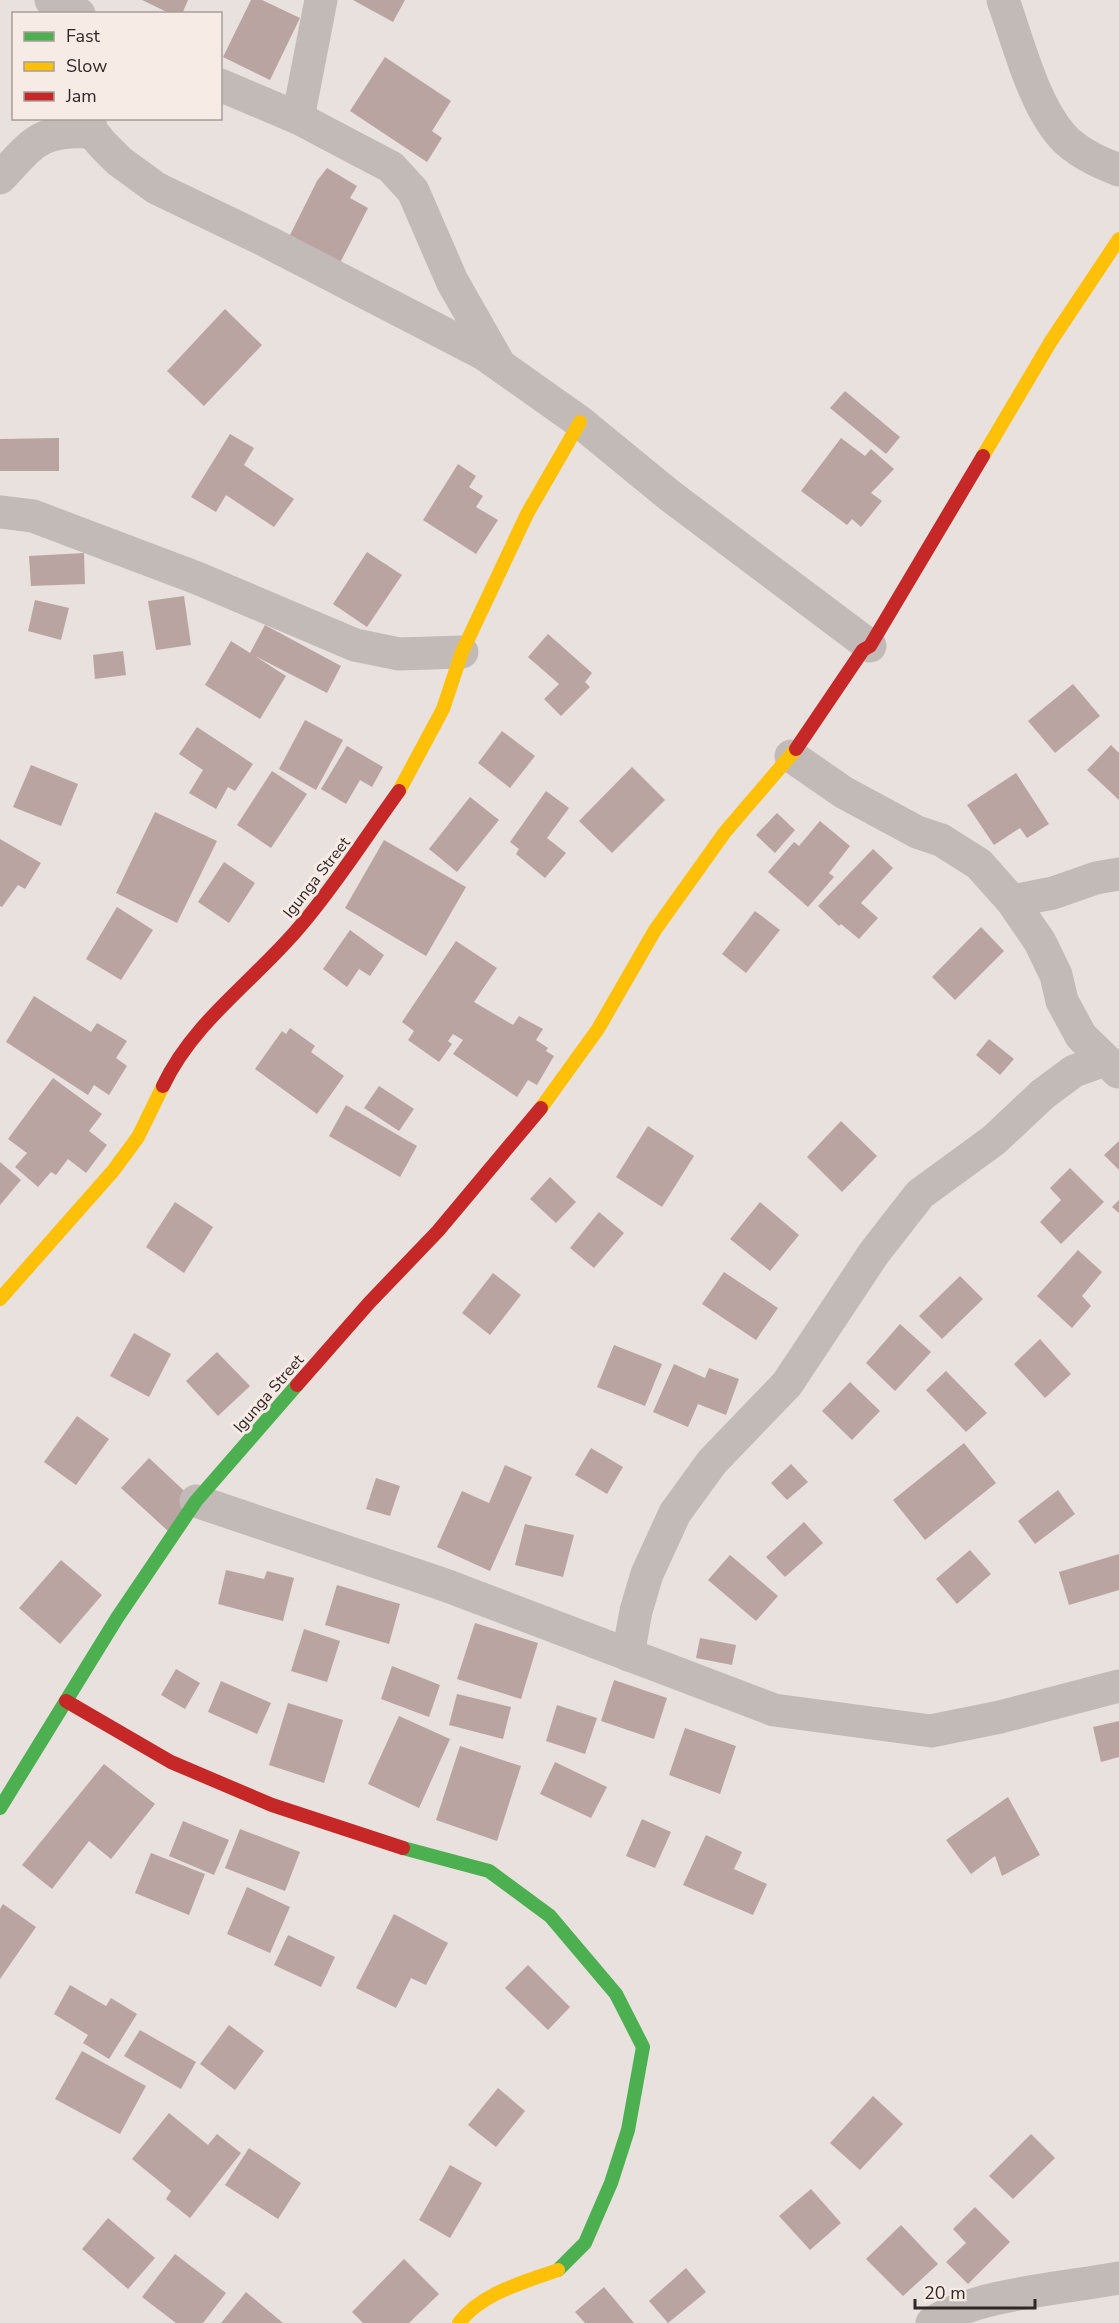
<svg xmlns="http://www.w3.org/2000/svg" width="1119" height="2323" font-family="'Nunito Sans',sans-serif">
<rect width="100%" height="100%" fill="#e8e1de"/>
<g fill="#baa4a2">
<path d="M142,0H188L182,14H171Z"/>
<path d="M251,0H262L300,18L270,80L223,57Z"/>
<path d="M353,0H405L393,22Z"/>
<path d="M385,57L451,101L432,131L442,138L427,162L350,111Z"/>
<path d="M327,168L357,186L350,198L368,208L340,263L289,237L317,181Z"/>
<path d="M225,309L262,345L204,406L167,371Z"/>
<path d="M845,391L900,437L886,454L830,408Z"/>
<path d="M230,434L254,448L244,465L294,499L274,527L226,495L216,512L191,497Z"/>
<path d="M59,438V471H0V439Z"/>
<path d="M841,438L865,456L871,449L894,469L871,493L882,501L861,527L852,519L847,525L801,491Z"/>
<path d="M458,464L476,476L469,487L483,496L476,507L498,520L476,554L423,520Z"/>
<path d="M367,552L402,575L367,627L333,604Z"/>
<path d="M84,553L85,584L31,586L29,556Z"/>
<path d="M184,596L191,645L156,650L148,601Z"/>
<path d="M35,600L69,608L61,640L28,631Z"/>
<path d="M265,625L341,666L327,693L255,656L286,676L260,719L205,685L231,641L250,653Z"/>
<path d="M548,634L592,673L585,682L590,687L561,716L544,699L559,684L528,657Z"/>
<path d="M123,651L126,675L95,679L93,655Z"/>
<path d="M1073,684L1100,716L1055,753L1028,721Z"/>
<path d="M305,720L343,740L316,790L279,769Z"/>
<path d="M197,727L253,764L235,791L228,787L216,809L189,793L203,770L179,754Z"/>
<path d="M502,731L535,756L510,788L478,763Z"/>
<path d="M1111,745L1119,753V800L1087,770Z"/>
<path d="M347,746L383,767L372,787L360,780L346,804L321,789Z"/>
<path d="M31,765L78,784L61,826L13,807Z"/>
<path d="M632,767L665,800L612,853L579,821Z"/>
<path d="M272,771L307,794L271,848L237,825Z"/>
<path d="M1016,773L1049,824L1027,838L1020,828L994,845L967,805Z"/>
<path d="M546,791L569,808L547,838L566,853L545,878L516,854L519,849L510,842Z"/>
<path d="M470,797L499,820L457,872L429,849Z"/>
<path d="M155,812L217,841L177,923L116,893Z"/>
<path d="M777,813L795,830L775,853L756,835Z"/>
<path d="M820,821L850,846L829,873L834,877L808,907L768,872L794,842L799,846Z"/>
<path d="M0,839L41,863L25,889L18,885L2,907L0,906Z"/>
<path d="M384,840L466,887L426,956L345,908Z"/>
<path d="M873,849L893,868L861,903L878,918L859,939L841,924L839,926L818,906Z"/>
<path d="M224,862L255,883L229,923L198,902Z"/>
<path d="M117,907L153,930L121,980L86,959Z"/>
<path d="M755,911L780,930L746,973L722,954Z"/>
<path d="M981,927L1004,951L955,1000L932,977Z"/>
<path d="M350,930L384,955L370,976L359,969L347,987L323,969Z"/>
<path d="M456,941L497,968L474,1002L513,1025L519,1016L543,1029L536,1040L548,1048L546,1051L554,1056L537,1085L528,1080L517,1097L453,1054L463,1040L453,1034L448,1041L452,1044L439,1062L408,1040L414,1031L402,1022Z"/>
<path d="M34,996L91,1032L97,1023L127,1041L116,1058L127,1066L109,1095L94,1085L88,1095L6,1042Z"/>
<path d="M290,1028L315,1046L311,1052L344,1076L317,1114L255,1069L282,1031L286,1034Z"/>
<path d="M989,1039L1014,1059L1000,1075L976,1055Z"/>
<path d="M53,1078L102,1114L89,1131L107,1145L86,1173L68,1159L56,1175L51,1172L38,1187L15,1167L27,1153L8,1139Z"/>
<path d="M379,1086L414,1109L399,1131L364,1108Z"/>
<path d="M346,1105L417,1146L400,1177L329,1136Z"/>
<path d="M841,1121L877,1156L842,1192L807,1157Z"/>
<path d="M648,1126L694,1156L662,1207L616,1177Z"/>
<path d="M1119,1141V1170L1104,1155Z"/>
<path d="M0,1162L21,1180L0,1205Z"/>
<path d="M1070,1168L1104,1202L1061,1244L1040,1222L1061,1200L1050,1188Z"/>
<path d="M550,1177L576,1202L556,1223L530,1199Z"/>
<path d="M1119,1200V1213L1112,1207Z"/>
<path d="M175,1202L213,1227L184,1273L146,1247Z"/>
<path d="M760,1202L799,1235L770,1271L730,1239Z"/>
<path d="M599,1212L624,1233L594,1268L570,1248Z"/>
<path d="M1078,1250L1102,1272L1082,1296L1091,1306L1072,1328L1037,1296Z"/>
<path d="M724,1272L778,1308L756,1340L702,1304Z"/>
<path d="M493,1273L521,1295L490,1335L462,1313Z"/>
<path d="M960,1276L983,1299L942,1339L919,1316Z"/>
<path d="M900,1324L931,1352L895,1391L866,1363Z"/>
<path d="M134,1333L171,1354L149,1397L110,1376Z"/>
<path d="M1040,1339L1071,1374L1045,1398L1014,1364Z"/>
<path d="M614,1345L662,1364L645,1406L597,1387Z"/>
<path d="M217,1352L250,1386L218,1416L186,1381Z"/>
<path d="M674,1364L705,1378L709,1368L739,1379L726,1415L698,1404L688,1427L653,1412Z"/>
<path d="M946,1371L987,1413L966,1432L926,1390Z"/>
<path d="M850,1382L880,1411L852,1440L822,1411Z"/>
<path d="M77,1416L109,1439L76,1485L44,1462Z"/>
<path d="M964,1443L996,1483L925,1540L893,1500Z"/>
<path d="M591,1448L623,1467L607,1494L575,1475Z"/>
<path d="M149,1458L195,1501L168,1531L121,1488Z"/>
<path d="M791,1464L808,1482L787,1500L771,1483Z"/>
<path d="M505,1465L532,1477L490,1571L437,1547L462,1491L489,1503Z"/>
<path d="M376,1478L400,1486L390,1516L366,1509Z"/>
<path d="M1058,1490L1075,1514L1035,1544L1018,1521Z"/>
<path d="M804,1522L823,1543L785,1577L766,1557Z"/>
<path d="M525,1524L574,1535L563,1577L515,1565Z"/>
<path d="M970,1550L991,1574L957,1604L936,1579Z"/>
<path d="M1119,1554V1590L1069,1605L1059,1572Z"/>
<path d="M730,1555L778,1596L756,1621L708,1580Z"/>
<path d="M61,1560L102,1595L60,1644L19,1608Z"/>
<path d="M226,1570L264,1579L267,1571L294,1578L283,1621L218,1604Z"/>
<path d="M337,1585L400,1604L389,1644L325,1625Z"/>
<path d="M475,1623L538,1643L521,1699L457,1679Z"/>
<path d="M304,1629L340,1641L327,1682L291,1671Z"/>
<path d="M700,1638L736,1645L732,1665L696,1658Z"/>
<path d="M392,1666L440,1685L429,1717L381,1699Z"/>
<path d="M176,1669L200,1683L185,1709L161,1695Z"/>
<path d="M614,1680L667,1698L654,1739L601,1721Z"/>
<path d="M221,1681L271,1703L257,1734L208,1712Z"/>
<path d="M457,1694L511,1707L503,1739L449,1725Z"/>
<path d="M288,1703L343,1720L324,1783L269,1765Z"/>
<path d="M557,1705L597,1718L585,1754L546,1741Z"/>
<path d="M399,1716L450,1739L419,1808L368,1784Z"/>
<path d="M1119,1721V1757L1101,1762L1093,1727Z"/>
<path d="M685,1728L736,1746L720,1794L669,1775Z"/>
<path d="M460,1746L521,1766L497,1841L436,1820Z"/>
<path d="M555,1762L607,1787L591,1818L540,1794Z"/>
<path d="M104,1764L155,1804L111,1859L89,1841L52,1889L22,1865Z"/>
<path d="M1008,1797L1040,1855L1002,1876L995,1856L971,1874L946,1840Z"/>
<path d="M642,1819L671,1832L655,1868L626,1856Z"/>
<path d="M183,1821L229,1840L214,1875L169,1856Z"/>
<path d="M240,1829L300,1852L285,1891L225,1868Z"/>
<path d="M706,1835L742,1852L734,1869L767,1884L753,1915L683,1885Z"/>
<path d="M151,1853L205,1874L189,1915L135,1893Z"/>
<path d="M247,1887L290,1907L270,1953L227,1934Z"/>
<path d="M3,1904L36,1927L0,1979V1909Z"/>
<path d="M394,1914L448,1943L426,1985L411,1978L396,2008L356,1988Z"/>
<path d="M288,1935L335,1957L321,1987L274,1965Z"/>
<path d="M528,1965L570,2007L548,2030L505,1988Z"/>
<path d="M70,1985L106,2006L111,1998L137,2014L109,2059L83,2043L88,2035L54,2014Z"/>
<path d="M229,2025L264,2051L235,2090L200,2064Z"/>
<path d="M140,2030L196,2062L181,2089L124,2056Z"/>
<path d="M82,2051L146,2086L120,2134L55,2099Z"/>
<path d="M498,2088L525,2111L496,2147L468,2125Z"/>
<path d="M873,2096L903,2124L860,2170L830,2143Z"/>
<path d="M169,2113L208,2145L217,2134L241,2153L190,2218L166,2199L171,2191L132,2159Z"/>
<path d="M1031,2134L1055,2158L1013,2199L989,2176Z"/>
<path d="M249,2148L301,2183L278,2219L225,2185Z"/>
<path d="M450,2165L482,2183L450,2238L419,2220Z"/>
<path d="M811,2189L841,2223L810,2250L779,2216Z"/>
<path d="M975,2207L1010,2242L968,2284L946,2262L966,2243L953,2229Z"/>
<path d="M108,2218L155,2258L128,2289L82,2249Z"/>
<path d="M901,2225L938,2264L903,2296L866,2259Z"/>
<path d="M175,2254L226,2293L203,2323H176L142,2297Z"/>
<path d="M404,2259L439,2294L409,2323H363L352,2312Z"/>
<path d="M686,2268L706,2292L668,2323L649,2301Z"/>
<path d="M604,2287L634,2323H585L575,2312Z"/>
<path d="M246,2292L283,2323H221Z"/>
</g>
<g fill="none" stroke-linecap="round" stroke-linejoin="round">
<g stroke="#c2bab7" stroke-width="33">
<path d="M51,0L79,14"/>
<path d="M1003,0C1018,41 1033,104 1063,137C1077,152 1100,163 1119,170"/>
<path d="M220,85L298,118L391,167L413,191L452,281L497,360"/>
<path d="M89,118L92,132L103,145L119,161L156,188L266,241L484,354L580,422L669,495L870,646"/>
<path d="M298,118L321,0"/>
<path d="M0,178C34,142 39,129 92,132"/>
<path d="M0,512L33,516L197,578L355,645L399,654L462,652"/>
<path d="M791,756L843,792L917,832L941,840L979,864L1012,901L1040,942L1056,975L1062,1001L1081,1036L1118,1072"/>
<path d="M1012,901L1053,893L1096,878L1119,874"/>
<path d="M196,1501L445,1585L774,1710L931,1731L1000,1717L1119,1686"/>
<path d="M628,1655L636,1611L647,1574L675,1513L712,1462L787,1384L874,1253L920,1194L994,1140L1043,1094L1074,1071L1105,1060"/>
<path d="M932,2323C975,2294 1066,2288 1119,2278"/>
</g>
<g stroke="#4caf50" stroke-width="14">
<path d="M0,1808L117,1618L196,1501L297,1385"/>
<path d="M403,1848L489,1871L550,1916L616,1994L643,2047L628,2130L611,2183L585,2243L558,2270"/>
</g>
<g stroke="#ffc107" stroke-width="14">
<path d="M983,456L1051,341L1119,239"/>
<path d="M399,791L443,709L462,652L527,514L580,422"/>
<path d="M541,1108L598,1029L655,930L725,832L796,749"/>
<path d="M0,1299L113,1171L138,1137L163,1086"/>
<path d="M459,2323C481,2293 525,2282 558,2270"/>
</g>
<g stroke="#c62828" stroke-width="14">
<path d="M796,749L863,650L870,646L983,456"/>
<path d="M163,1086C194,1020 257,979 302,924C337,883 367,835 399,791"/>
<path d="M297,1385L369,1303L438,1231L541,1108"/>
<path d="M66,1701L171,1762L272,1805L403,1848"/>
</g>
</g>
<g text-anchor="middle" stroke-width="6" stroke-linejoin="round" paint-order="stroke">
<g font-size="16" fill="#312826" stroke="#f6ebe5">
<text transform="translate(316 877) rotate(-52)" y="6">Igunga Street</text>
<text transform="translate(268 1393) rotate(-49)" y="6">Igunga Street</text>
</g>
</g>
<rect x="12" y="12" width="210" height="108" fill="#f6ebe5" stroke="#a79d99" stroke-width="1.5"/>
<rect x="24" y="32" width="30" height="9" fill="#4caf50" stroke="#a79d99" stroke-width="1.5"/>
<text x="66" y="42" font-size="18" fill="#312826">Fast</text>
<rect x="24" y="62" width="30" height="9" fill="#ffc107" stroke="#a79d99" stroke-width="1.5"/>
<text x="66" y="72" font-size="18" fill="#312826">Slow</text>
<rect x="24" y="92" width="30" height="9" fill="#c62828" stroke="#a79d99" stroke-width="1.5"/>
<text x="66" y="102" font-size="18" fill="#312826">Jam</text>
<path d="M915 2299v9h120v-9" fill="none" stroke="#312826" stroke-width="3"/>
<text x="924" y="2299" font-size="18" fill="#312826" stroke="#f6ebe5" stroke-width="4.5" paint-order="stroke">20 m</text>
</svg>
